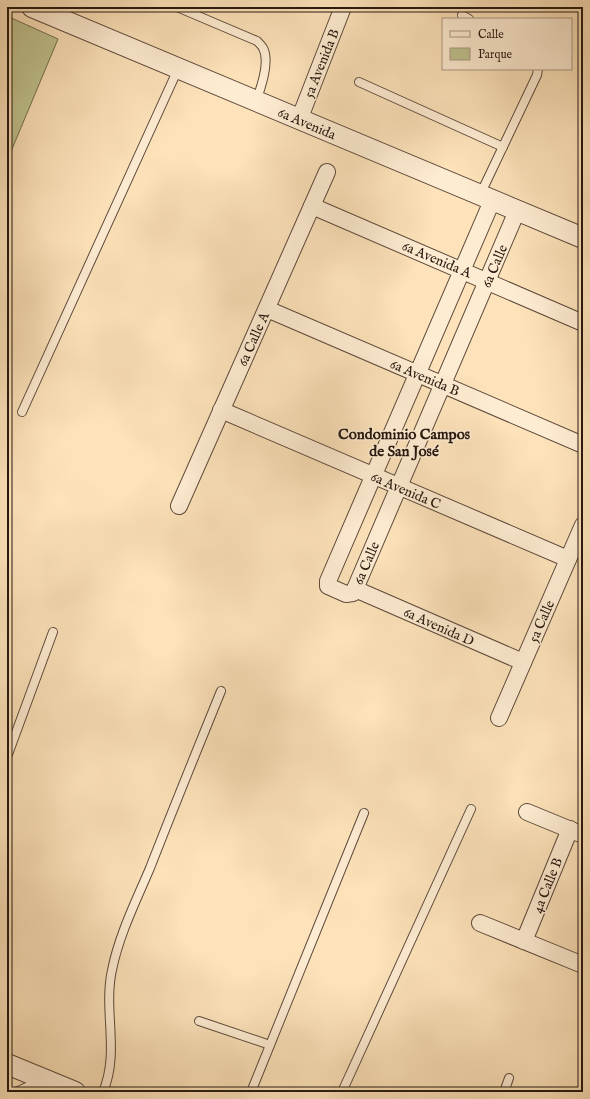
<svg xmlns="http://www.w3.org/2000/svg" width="590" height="1099" font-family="'IM FELL English',serif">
<rect width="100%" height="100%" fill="#fde2ba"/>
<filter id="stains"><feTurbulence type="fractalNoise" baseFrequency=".005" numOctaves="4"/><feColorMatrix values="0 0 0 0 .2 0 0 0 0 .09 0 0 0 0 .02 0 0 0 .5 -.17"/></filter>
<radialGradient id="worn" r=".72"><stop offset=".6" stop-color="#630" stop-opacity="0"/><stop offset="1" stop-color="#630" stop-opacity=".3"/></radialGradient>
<path fill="#c0c38f" stroke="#736e4f" d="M7,16L58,39L7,161Z"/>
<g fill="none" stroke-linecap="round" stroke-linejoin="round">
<defs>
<g id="service">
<path d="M177,7L257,41C259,43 262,46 263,48C270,61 261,88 256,101"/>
<path d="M462,15L469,19"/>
<path d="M359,82L503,147"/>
<path d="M480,195L537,75L538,69"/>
<path d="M22,412L178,69"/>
<path d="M7,757L53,632"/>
<path d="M199,1021L270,1045"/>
<path d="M16,1092L42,1080"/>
<path d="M103,1092C120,1052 103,1011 112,970C119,935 136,901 150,868C173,809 197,750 221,691"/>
<path d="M251,1092L364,813"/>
<path d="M342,1092L471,809"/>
<path d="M504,1092L509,1078"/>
</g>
<g id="minor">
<path d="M299,120L343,7"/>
<path d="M492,201L328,581V586L346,594L353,593L355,589L517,211"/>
<path d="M312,206L583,323"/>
<path d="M267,309L583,445"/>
<path d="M221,410L568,559"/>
<path d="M179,506L327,172"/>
<path d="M355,589L523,662"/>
<path d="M499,718L583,525"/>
<path d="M527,812L583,835"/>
<path d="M480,923L583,965"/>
<path d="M524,941L570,829"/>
</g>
<g id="tertiary">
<path d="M32,7L583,238"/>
<path d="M7,1064L75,1092"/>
</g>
</defs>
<use href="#service" stroke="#5c4a3a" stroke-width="10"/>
<use href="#minor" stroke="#5c4a3a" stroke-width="18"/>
<use href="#tertiary" stroke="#5c4a3a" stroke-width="22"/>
<use href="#service" stroke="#feecd2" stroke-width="8"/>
<use href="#minor" stroke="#feecd2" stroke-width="16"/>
<use href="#tertiary" stroke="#feecd2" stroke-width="20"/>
</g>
<g text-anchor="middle" stroke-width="3" stroke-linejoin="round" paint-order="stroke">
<g font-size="14" fill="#26180f" stroke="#feecd2">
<text transform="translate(321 63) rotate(-68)" y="5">5a Avenida B</text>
<text transform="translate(307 123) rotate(23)" y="5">6a Avenida</text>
<text transform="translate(437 259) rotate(23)" y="5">6a Avenida A</text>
<text transform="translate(494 266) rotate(-67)" y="5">6a Calle</text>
<text transform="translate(253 339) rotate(-66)" y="5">6a Calle A</text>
<text transform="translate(425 377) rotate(23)" y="5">6a Avenida B</text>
<text transform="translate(406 490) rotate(23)" y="5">6a Avenida C</text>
<text transform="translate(366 563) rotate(-67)" y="5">6a Calle</text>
<text transform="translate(541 621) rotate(-66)" y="5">5a Calle</text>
<text transform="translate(439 626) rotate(24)" y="5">6a Avenida D</text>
<text transform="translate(547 885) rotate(-68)" y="5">4a Calle B</text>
</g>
<g font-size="15" font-weight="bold" fill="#26180f" stroke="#feecd2">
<text x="404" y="439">Condominio Campos<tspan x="404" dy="17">de San José</tspan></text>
</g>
</g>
<rect width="590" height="1099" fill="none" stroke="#fde2ba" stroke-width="24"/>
<rect x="8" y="8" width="574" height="1083" fill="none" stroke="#26180f" stroke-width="2"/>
<rect x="12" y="12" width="566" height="1075" fill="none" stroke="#26180f"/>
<rect x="442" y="18" width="130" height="52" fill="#feecd2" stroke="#a89784"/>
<rect x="450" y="31" width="20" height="6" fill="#feecd2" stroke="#a89784"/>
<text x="478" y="38" font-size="12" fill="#26180f">Calle</text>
<rect x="450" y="48" width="20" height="12" fill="#c0c38f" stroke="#a89784"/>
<text x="478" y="58" font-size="12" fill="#26180f">Parque</text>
<rect width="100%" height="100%" filter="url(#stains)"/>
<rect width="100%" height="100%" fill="url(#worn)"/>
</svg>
